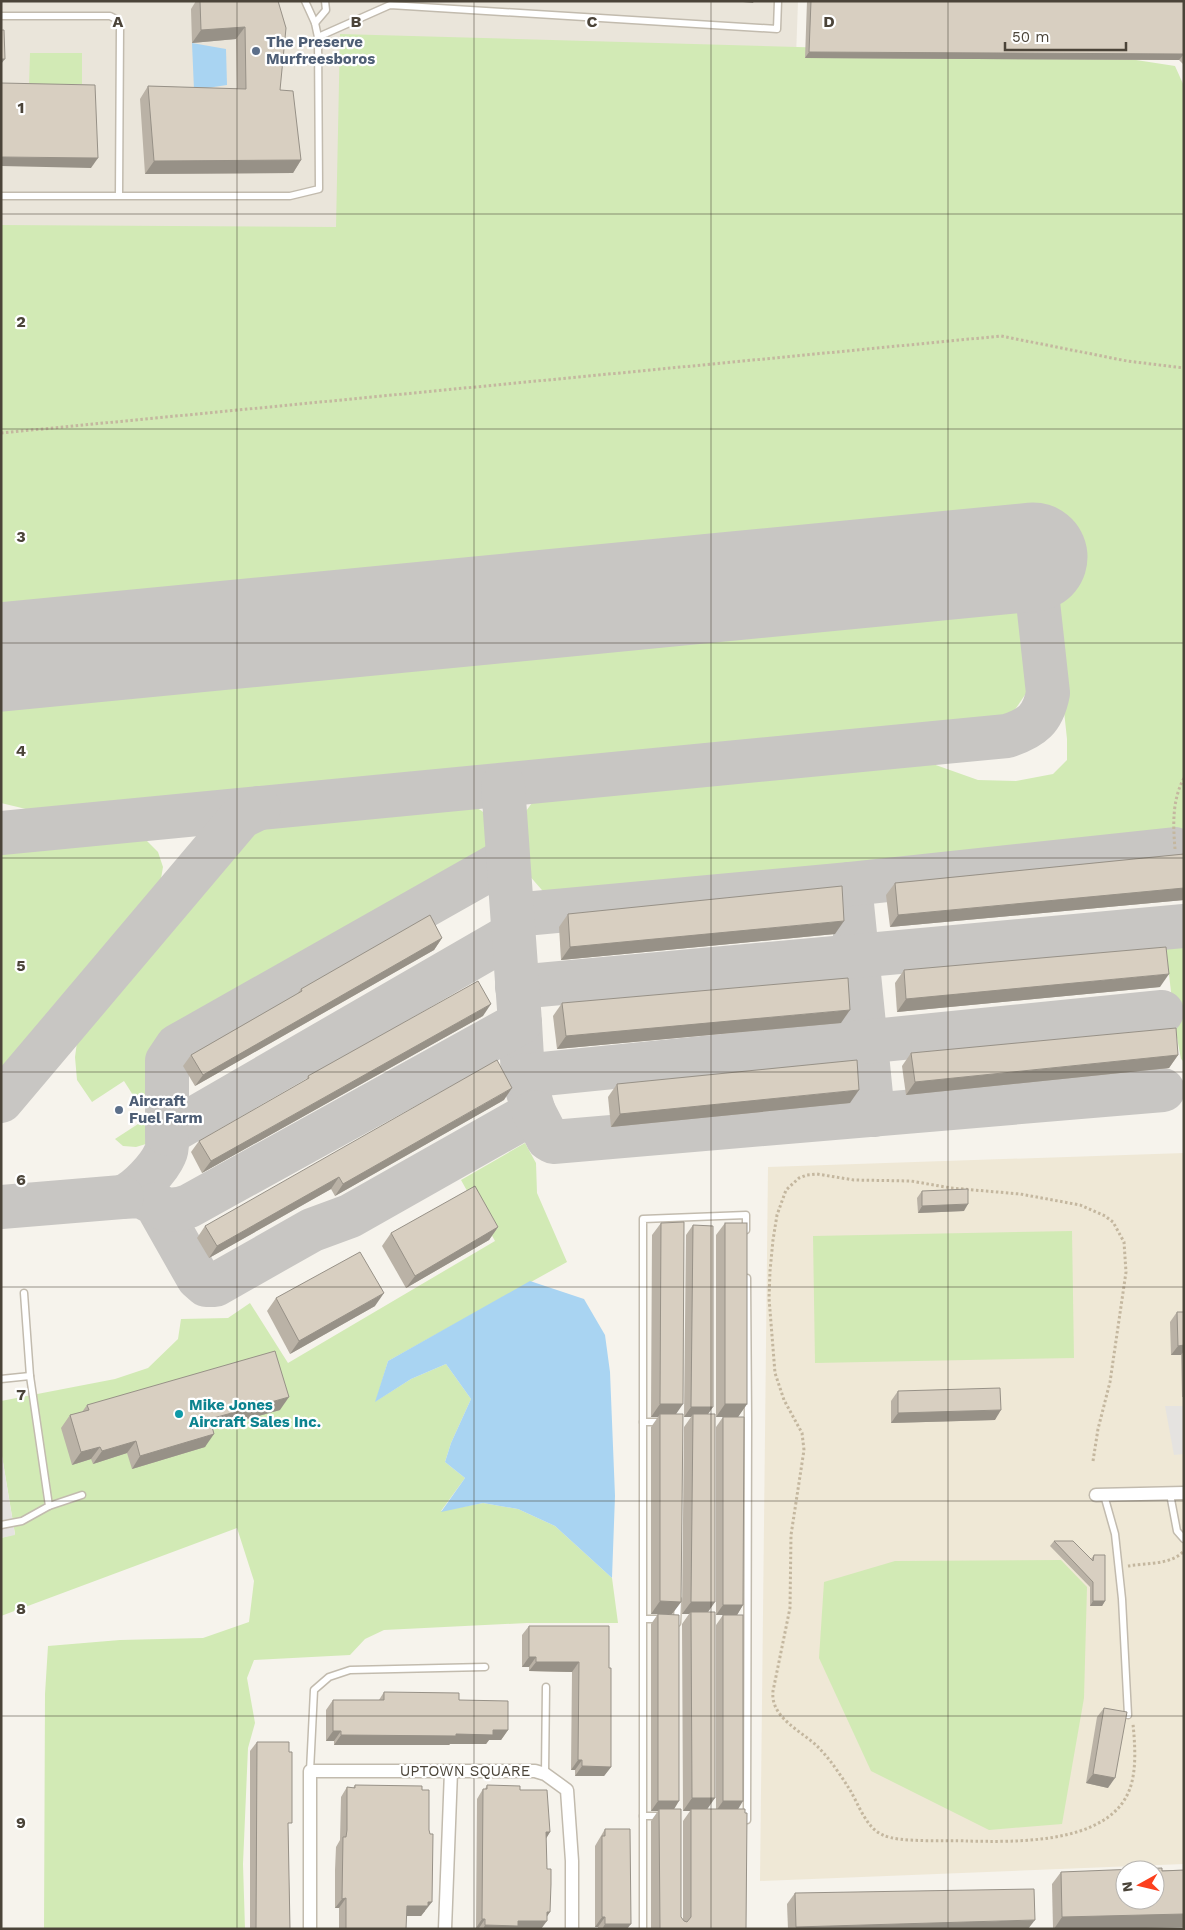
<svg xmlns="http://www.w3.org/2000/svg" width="1185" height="1930" font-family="'Work Sans',sans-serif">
<rect width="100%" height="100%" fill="#f6f3ec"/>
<path fill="#eae5da" d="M1,1H798L796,57L345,233L1,229Z"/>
<path fill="#efe8d6" d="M1184,1153V1864L760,1881L768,1167Z"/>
<g fill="#d2eab5">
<path d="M340,34L1110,56L1175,66L1184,86V833L893,861L548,897L521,866V818L537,796L556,791L713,779L916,758L978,780L1016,781L1053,774L1067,760V739L1043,514L1,619V225L336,227Z"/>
<path d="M30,53H82V84L29,85Z"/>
<path d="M1000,594L1025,616L1035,680L1008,720L852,738L51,815L1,803V692Z"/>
<path d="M463,800L482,811L493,825L490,844L477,861L389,908L161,1037L156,1059L155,1091L138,1103L124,1081L92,1102L77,1080L75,1057L78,1035L244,834L260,824L281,818Z"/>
<path d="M126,834L146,840L158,852L163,867L159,890L46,1032L1,1072V847Z"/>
<path d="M1184,939V1062L1181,1059L1175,1027L1166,948L1171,940Z"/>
<path d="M155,1113L156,1129L146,1144L136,1147L123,1146L115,1139Z"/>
<path d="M525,1143L536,1163L537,1193L567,1262L388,1361L376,1401L411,1379L446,1364L471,1399L451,1443L445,1462L465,1478L441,1511L483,1503L518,1509L555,1526L612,1578L618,1623H527L384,1630L365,1639L350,1655L254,1660L247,1678L255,1723L248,1748L243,1864L245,1929H44L45,1694L48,1646L120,1640L203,1638L249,1622L254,1581L237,1528L1,1616V1538L15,1534L1,1450V1401L115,1379L148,1368L178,1339L181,1319L228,1318L250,1303L288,1363L495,1241L461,1180Z"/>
<path d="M1072,1231L1074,1358L815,1363L813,1236Z"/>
<path d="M1061,1560L1087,1587L1084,1698L1062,1824L989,1830L871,1771L819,1658L824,1582L895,1561Z"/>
</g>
<g fill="#e5e3e0">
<path d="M1165,1406H1184V1454L1174,1455Z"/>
<path d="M1,1450L15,1535L1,1538Z"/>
</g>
<g fill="#a9d4f2">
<path d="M192,43L226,49L227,85L194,90Z"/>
<path d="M530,1281L584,1299L605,1335L610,1372L615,1496L612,1578L555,1526L518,1509L483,1503L441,1512L465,1478L445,1462L451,1443L471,1399L446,1364L411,1379L375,1402L388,1361Z"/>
</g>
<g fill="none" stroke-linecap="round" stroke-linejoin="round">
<g stroke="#c8c6c3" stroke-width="44">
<path d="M1,833L1007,736C1032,728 1043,719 1048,693L1033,557"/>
<path d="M850,884L873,1115"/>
<path d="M513,915L850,884L1175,849"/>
<path d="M513,934L167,1134C167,1140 168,1148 165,1154C159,1168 137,1192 122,1197L141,1196L156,1204L198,1278L206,1285H215L312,1230L350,1216L534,1112L523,1076L520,1023"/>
<path d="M517,987L1184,926"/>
<path d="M523,1076L1162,1012"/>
<path d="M1,1101L241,817L259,808"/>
<path d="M534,1112L548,1139L553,1142L1163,1090"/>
<path d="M167,1134V1061L177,1046L508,859"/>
<path d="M156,1204C165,1212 178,1210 189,1206L520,1023L503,785"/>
<path d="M1,1207L122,1197"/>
</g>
<path stroke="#c8c6c3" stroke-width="109" d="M1,657L1033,557"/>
<defs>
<g id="service">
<path d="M1,16H110L116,19L120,27L119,195"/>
<path d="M315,23L326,10L325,1"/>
<path d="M318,37L390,5L777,29L778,1"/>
<path d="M1,196H290L319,189L318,37L315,23L305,1"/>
<path d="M1,1379L30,1376"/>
<path d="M643,1422H662"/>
<path d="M1170,1494L1177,1531L1184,1539"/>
<path d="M1104,1495L1115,1534L1122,1599L1128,1715"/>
<path d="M49,1506L82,1495"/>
<path d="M1,1525L22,1521L49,1506L30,1376L24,1293"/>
<path d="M644,1619H663"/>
<path d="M677,1623L678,1600"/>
<path d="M310,1771L314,1690L329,1677L350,1670L485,1667"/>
<path d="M545,1774L546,1687"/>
<path d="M643,1816H662"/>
<path d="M747,1820L748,1420L747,1278"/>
<path d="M643,1929V1219L746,1215V1230"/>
</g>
<g id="minor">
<path d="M1096,1495L1184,1493"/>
<path d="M310,1929V1771H535L545,1774L567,1790L572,1861V1929"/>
<path d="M445,1929L451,1771"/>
</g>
</defs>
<use href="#service" stroke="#c2bbae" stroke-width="9"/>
<use href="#minor" stroke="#c2bbae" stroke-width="15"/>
<g stroke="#c4b79f" stroke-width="3" stroke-dasharray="2.5 2.5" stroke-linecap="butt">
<path d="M1,433L1001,336L1127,361L1184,368"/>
<path d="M1175,849C1173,825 1172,800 1184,778"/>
<path d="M1093,1461L1098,1429L1110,1382L1126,1272L1124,1242L1113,1222L1105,1216L1080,1205L1020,1194L951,1188L911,1181L854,1180L817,1174L807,1175L799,1178L786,1190L777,1215L773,1240L770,1271L769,1298L775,1373L784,1400L802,1433L804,1450L791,1535L790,1608L773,1691C770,1718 802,1731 818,1747C831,1760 841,1776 850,1790C859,1805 866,1828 883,1835C899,1843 947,1840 967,1841C1014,1842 1107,1845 1129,1791C1137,1771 1135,1745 1133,1724"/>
<path d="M1128,1566C1146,1563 1171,1565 1184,1551"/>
</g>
<use href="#service" stroke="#fff" stroke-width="6"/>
<use href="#minor" stroke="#fff" stroke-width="12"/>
</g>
<g fill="#bab2a6">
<path d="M196,1H278L280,90L301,160L293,173L145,174L140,99L148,86L237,89L236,39L192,43L191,9Z"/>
<path d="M807,1H1184V65L1179,60L805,58Z"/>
<path d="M1184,854V900L890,927L886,895L895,883Z"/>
<path d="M568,914L835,934L561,960L559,927Z"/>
<path d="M442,938L434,950L195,1086L183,1066L191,1055L297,994L301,989Z"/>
<path d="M904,970L1160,987L897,1012L895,983Z"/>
<path d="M562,1003L841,1023L557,1049L553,1016Z"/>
<path d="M483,1016L202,1173L191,1152L199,1141L306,1080L308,1076Z"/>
<path d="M911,1053L1178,1055L1169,1068L906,1095L902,1066Z"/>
<path d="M617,1084L850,1103L611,1127L608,1097Z"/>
<path d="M504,1100L335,1196L331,1189L209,1258L197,1238L205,1226Z"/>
<path d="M922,1191L964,1211L918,1213L917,1198Z"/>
<path d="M661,1223L676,1414L681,1602L672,1614H651V1427L658,1417H651L652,1235Z"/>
<path d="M725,1223L747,1404L738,1417H716V1235Z"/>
<path d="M693,1225L708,1414L707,1809H716V1625L723,1615L746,1929H651V1821L658,1811H651V1624L658,1614L674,1809L681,1917L683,1920V1821L690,1811H683L682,1624L689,1614H682L684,1427L691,1417H684L686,1235Z"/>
<path d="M498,1227L489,1240L406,1288L382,1246L391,1233Z"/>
<path d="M276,1298L375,1306L290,1354L267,1311Z"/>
<path d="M1177,1312H1184V1397H1182L1181,1355H1171L1170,1322Z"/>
<path d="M898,1391L995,1420L891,1423V1401Z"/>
<path d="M87,1405L280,1410L213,1429L205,1447L132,1469L127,1453L93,1464L91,1459L72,1465L61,1428L70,1415L82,1412Z"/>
<path d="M723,1417L743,1605L737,1615H716V1427Z"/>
<path d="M1054,1541L1091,1559L1094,1555L1105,1601L1102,1606H1090V1587L1050,1546Z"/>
<path d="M529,1626L609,1668L611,1767L604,1776H575V1770H571L572,1672L529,1671V1667H522V1635Z"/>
<path d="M384,1692L459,1700L508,1730L501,1740H489L486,1744H450L449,1745H334V1741H326V1710L333,1700H379Z"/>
<path d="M1104,1708L1108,1788L1086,1783L1097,1717Z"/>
<path d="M257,1742L288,1827L290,1929H250V1751Z"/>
<path d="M355,1785L425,1912H424L421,1916H406V1929H339V1908H335V1870L336,1847L340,1840L341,1797L347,1787L353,1788Z"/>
<path d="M487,1785L520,1790L550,1832L546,1838L547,1918L541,1929L476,1928L477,1799L483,1789H485Z"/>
<path d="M605,1829L627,1929H598V1927H595V1846Z"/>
<path d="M1184,1870V1927L1106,1929H1053L1052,1884L1061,1872Z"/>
<path d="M795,1893L1028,1929H788L787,1904Z"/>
</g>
<g fill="#979187">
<path d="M733,1H754L753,3Z"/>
<path d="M245,27L236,39L192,43L201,30Z"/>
<path d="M809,52L1184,54L1179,60L805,58Z"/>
<path d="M1,59H5L1,64Z"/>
<path d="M1,157L98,158L91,168L1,166Z"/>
<path d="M301,160L293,173L145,174L154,161Z"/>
<path d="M1184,888V900L890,927L898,915Z"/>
<path d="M844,921L835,934L561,960L570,947Z"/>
<path d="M442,938L434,950L195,1086L203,1075Z"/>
<path d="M1169,974L1160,987L897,1012L906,999Z"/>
<path d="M491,1004L483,1016L202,1173L211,1161Z"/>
<path d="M850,1010L841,1023L557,1049L566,1036Z"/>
<path d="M1178,1055L1169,1068L906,1095L915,1082Z"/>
<path d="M512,1088L504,1100L335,1196L343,1184Z"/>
<path d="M859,1090L850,1103L611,1127L620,1114Z"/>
<path d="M339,1177L331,1189L209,1258L217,1246Z"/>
<path d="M968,1204L964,1211L918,1213L922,1206Z"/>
<path d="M498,1227L489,1240L406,1288L415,1276Z"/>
<path d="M384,1293L375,1306L290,1354L299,1341Z"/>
<path d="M1184,1345V1351L1181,1355H1171L1178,1346Z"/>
<path d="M289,1397L280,1410L201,1432L210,1419Z"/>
<path d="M660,1404H683L674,1417L660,1414L658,1417H651Z"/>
<path d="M725,1404H747L738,1417H716Z"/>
<path d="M691,1407H713L706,1417L693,1414L691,1417H684Z"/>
<path d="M1001,1410L995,1420L891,1423L898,1413Z"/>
<path d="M214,1434L205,1447L132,1469L140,1456Z"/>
<path d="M136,1441L127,1453L93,1464L102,1451Z"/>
<path d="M100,1447L91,1459L72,1465L81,1452Z"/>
<path d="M660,1601L681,1602L672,1614H651Z"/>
<path d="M1093,1601H1105L1102,1606H1090Z"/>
<path d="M691,1602H715L706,1615L691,1612L689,1614H682Z"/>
<path d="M723,1605H743L737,1615H716Z"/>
<path d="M529,1657H536L529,1667H522Z"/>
<path d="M536,1662H579L572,1672L529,1671Z"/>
<path d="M493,1730H508L501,1740H489L486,1744H450L449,1745H334L341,1735Z"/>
<path d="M333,1731H341L334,1741H326Z"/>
<path d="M578,1760H582L575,1770H571Z"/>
<path d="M582,1766L611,1767L604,1776H575Z"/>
<path d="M1093,1774L1115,1778L1108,1788L1086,1783Z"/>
<path d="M692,1798H715L706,1811L691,1809L690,1811H683Z"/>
<path d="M658,1801H679L673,1811L659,1809L658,1811H651Z"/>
<path d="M723,1801H743L737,1811H716Z"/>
<path d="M546,1832H550L544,1842Z"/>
<path d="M346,1898L339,1908H335L342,1899Z"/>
<path d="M428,1902H432L421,1916H400L407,1906Z"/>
<path d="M547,1912H550L544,1921H547L541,1929H483L485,1925L518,1921Z"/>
<path d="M1184,1914V1927L1106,1929H1054L1062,1917Z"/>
<path d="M602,1917H605L598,1927H595Z"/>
<path d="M482,1919H485L479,1928H476Z"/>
<path d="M1035,1920L1028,1929H795L796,1927Z"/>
<path d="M605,1924H631L627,1929H602Z"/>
</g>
<g fill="#d8cfc1" stroke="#979187" fill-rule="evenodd">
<path d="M200,1H278L286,28L280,90L293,91L301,160L154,161L148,86L246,89L245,27L201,30Z"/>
<path d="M811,1H1184V54L809,52Z"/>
<path d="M1,30H4L5,59H1Z"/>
<path d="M1,83L95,85L98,158L1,157Z"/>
<path d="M1184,854V888L898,915L895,883Z"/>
<path d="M842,886L844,921L570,947L568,914Z"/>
<path d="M430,915L442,938L203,1075L191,1055L302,991L301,989Z"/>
<path d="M1166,947L1169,974L906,999L904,970Z"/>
<path d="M848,978L850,1010L566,1036L562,1003Z"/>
<path d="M478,981L491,1004L211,1161L199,1141L309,1078L308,1076Z"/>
<path d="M1176,1028L1178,1055L915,1082L911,1053Z"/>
<path d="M497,1060L512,1088L343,1184L339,1177L217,1246L205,1226Z"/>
<path d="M857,1060L859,1090L620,1114L617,1084Z"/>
<path d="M475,1186L498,1227L415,1276L391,1233Z"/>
<path d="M968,1189V1204L922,1206V1191Z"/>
<path d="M684,1222L683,1404H660L661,1223Z"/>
<rect x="725" y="1223" width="22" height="181"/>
<path d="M693,1225L713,1226V1407H691Z"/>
<path d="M360,1252L384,1293L299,1341L276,1298Z"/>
<path d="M1177,1312H1184V1345L1178,1346Z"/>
<path d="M275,1351L289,1397L210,1419L214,1434L140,1456L136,1441L102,1451L100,1447L81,1452L70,1415L89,1410L87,1405Z"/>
<path d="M1000,1388L1001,1410L898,1413V1391Z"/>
<path d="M660,1414H683L681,1602L660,1601Z"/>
<path d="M693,1414H715V1602H691Z"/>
<path d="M723,1417H744L743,1605H723Z"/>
<path d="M1054,1541H1073L1093,1561L1094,1555H1105V1601H1093V1582Z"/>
<path d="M691,1612H715V1798H692Z"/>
<path d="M658,1614L679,1615V1801H658Z"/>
<rect x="723" y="1615" width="20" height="186"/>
<path d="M529,1626H609V1668H611V1767L582,1766V1760H578L579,1662H536V1657H529Z"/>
<path d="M384,1692L459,1693V1700L508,1701V1730H493V1735L456,1734V1736L341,1735V1731H333V1700H384Z"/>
<path d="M1104,1708L1127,1712L1115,1778L1093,1774Z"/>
<path d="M257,1742H289V1752H292V1823H288L290,1929H256Z"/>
<path d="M355,1785L422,1786V1790H429V1830L430,1834H433L432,1902H428V1906H407L406,1929H346V1898L342,1899L343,1837H346L347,1830V1787L355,1788Z"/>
<path d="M487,1785L520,1786V1790H547L550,1832H546L547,1869H551V1884L550,1912H547V1921H518V1926L485,1925V1919H482L483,1789H487Z"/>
<path d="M659,1809H681V1917L684,1921L687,1922L691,1917V1809H745V1813H747L746,1929H660Z"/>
<path d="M605,1829H630L631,1924H605V1917H602V1836H605Z"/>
<path d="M1162,1868V1871L1184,1870V1914L1062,1917L1061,1872ZM1125,1870H1155V1900H1125Z"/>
<path d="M1034,1889L1035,1920L796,1927L795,1893Z"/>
</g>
<path fill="none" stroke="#4b4439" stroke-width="1" stroke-opacity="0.55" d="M237,1V1929M474,1V1929M711,1V1929M948,1V1929M1,214H1184M1,429H1184M1,643H1184M1,858H1184M1,1072H1184M1,1287H1184M1,1501H1184M1,1716H1184"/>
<g fill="#5c6f8a" stroke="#fff" stroke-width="2">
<circle cx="256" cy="51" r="5"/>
<circle cx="119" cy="1110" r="5"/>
</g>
<circle fill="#0f9aa8" stroke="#fff" stroke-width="2" cx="179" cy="1414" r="5"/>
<g text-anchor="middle" stroke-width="4.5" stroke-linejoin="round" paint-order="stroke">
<g font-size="15" font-weight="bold" fill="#4e5e75" stroke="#fff" text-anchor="start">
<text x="266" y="47">The Preserve<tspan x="266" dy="17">Murfreesboros</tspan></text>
<text x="129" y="1106">Aircraft<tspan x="129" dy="17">Fuel Farm</tspan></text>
</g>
<g font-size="15" font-weight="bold" fill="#0d838f" stroke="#fff" text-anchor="start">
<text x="189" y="1410">Mike Jones<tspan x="189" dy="17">Aircraft Sales Inc.</tspan></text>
</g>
<g font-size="15" fill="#4b4439" stroke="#fff">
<text x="465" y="1776">UPTOWN SQUARE</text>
</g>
</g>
<g font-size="16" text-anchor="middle" font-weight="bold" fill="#4b4439" stroke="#fff" stroke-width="4.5" stroke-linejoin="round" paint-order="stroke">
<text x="118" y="27">A</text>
<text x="356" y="27">B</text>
<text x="592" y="27">C</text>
<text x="829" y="27">D</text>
<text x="21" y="113">1</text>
<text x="21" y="327">2</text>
<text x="21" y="542">3</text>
<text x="21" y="756">4</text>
<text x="21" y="971">5</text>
<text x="21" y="1185">6</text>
<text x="21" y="1400">7</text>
<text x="21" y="1614">8</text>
<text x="21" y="1828">9</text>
</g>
<rect width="1185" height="1930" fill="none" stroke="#4b4439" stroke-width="5"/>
<g transform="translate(1140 1885) rotate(262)"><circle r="24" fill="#ffffff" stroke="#b7b4b0"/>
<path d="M0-4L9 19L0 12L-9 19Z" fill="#fc3f1d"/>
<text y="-8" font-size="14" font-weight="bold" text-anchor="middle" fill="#4b4439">N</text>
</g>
<path d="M1005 42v8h121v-8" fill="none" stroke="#4b4439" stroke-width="2.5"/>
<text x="1012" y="42" font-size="15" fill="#4b4439" stroke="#ffffff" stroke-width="4" paint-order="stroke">50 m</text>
</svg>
